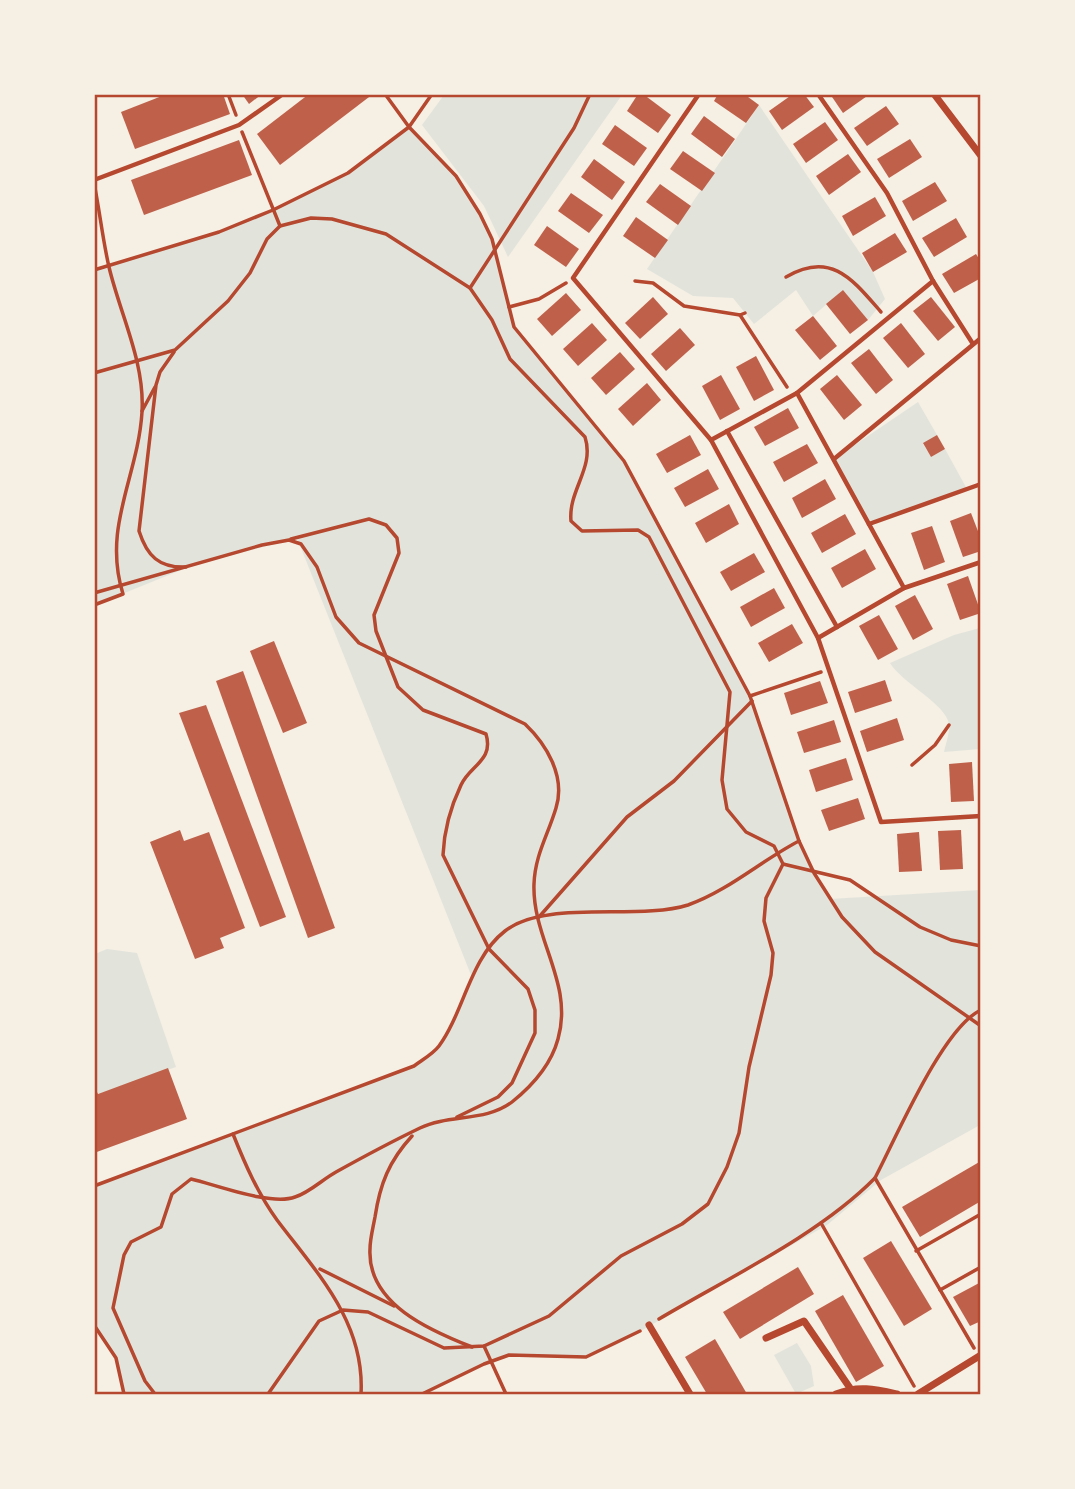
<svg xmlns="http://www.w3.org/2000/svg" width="1075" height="1489" font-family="Raleway,sans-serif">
<rect width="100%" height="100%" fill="#f6efe4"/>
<g fill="#e2e4dc">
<path d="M444,95H622L508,257L484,206L422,125Z"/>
<path d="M759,105L873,272L885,299L868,320L843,290L813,316L796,290L754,324L733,298L693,296L647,269Z"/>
<path d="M409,127L456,176L480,214L492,239L514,327L624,461L728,650L750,696L769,744L799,841L830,899L980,890V1125L881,1180L827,1225L616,1345L586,1357L509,1355L484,1364L422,1394H124L116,1358L95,1325V1186L414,1066L439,1047L473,980L297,538L191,566L95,605V270L219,232L273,210L348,173Z"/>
<path d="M918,402L937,435L923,444L931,457L945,449L967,489L869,524L834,459Z"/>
<path d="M980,628V749L944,752C946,743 950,732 949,724C946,704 902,683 890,663L954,635Z"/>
<path d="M107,949L137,953L176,1067L98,1094L95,1085V954Z"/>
<path d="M797,1343L811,1366L814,1386L796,1394L774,1355Z"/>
</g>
<g fill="#bf614a">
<path d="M167,94H223L230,114L135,149L121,112Z"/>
<path d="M242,94H262L249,104Z"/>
<path d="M309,94H373L280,165L257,134Z"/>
<path d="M638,94H643L671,115L658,133L627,111Z"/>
<path d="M718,94H744L759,105L746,123L714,101Z"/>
<path d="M793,94H804L814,107L782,130L769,111Z"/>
<path d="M830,94H870L843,113Z"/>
<path d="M886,106L899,124L867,146L854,128Z"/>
<path d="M704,116L735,139L722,157L691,134Z"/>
<path d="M825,122L838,140L806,163L793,144Z"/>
<path d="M615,125L647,148L634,166L602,144Z"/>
<path d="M910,139L922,157L889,178L877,159Z"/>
<path d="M239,140L252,175L144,215L131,180Z"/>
<path d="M683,151L715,173L702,191L670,169Z"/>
<path d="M848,154L861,172L829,195L816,176Z"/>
<path d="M594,159L625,182L612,200L581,177Z"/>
<path d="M935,182L947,201L913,221L902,201Z"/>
<path d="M660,184L691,206L678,225L646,202Z"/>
<path d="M571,193L603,215L589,233L558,211Z"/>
<path d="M875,197L886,216L853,236L842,216Z"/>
<path d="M636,217L668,240L655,258L623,236Z"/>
<path d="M956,218L967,237L934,257L922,238Z"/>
<path d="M547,226L579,249L566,267L534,245Z"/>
<path d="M895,233L907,252L873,272L862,253Z"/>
<path d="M976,254L981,262V278L954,293L942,274Z"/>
<path d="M843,290L868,320L850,334L826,304Z"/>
<path d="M566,293L581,310L552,336L537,319Z"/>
<path d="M653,297L668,314L640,339L625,323Z"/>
<path d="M931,297L955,327L938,341L913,311Z"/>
<path d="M813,316L837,346L820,360L795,330Z"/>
<path d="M592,323L607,340L578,366L563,349Z"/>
<path d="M901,323L925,354L908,368L883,338Z"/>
<path d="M680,328L695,345L666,371L651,354Z"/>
<path d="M869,349L893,380L876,394L851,363Z"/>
<path d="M620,352L635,369L606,395L591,378Z"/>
<path d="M756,356L774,390L754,401L736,367Z"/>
<path d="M721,375L740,409L720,420L702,386Z"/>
<path d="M837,375L862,405L844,420L820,389Z"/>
<path d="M647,383L661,400L633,426L618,409Z"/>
<path d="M788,408L799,428L765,446L754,427Z"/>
<path d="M690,435L701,455L667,473L656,454Z"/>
<path d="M937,435L945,449L931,457L923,443Z"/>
<path d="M807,444L818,463L784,482L773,462Z"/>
<path d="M708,469L719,489L685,507L674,488Z"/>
<path d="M825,479L836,499L802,518L792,498Z"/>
<path d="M729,504L739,524L706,543L695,523Z"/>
<path d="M971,513L981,539V551L963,557L950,521Z"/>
<path d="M845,514L856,534L822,553L811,533Z"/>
<path d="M932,526L945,562L924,570L911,533Z"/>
<path d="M865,549L876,569L842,588L831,568Z"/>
<path d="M754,553L765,572L731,591L720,572Z"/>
<path d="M968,576L981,613L960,620L947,584Z"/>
<path d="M774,588L785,608L751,627L740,607Z"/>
<path d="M915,595L933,629L913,640L895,606Z"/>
<path d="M879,615L898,649L878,660L859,626Z"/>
<path d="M792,624L803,643L769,662L758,643Z"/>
<path d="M274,641L307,723L283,733L250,651Z"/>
<path d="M243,671L335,928L308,938L216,681Z"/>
<path d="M885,680L892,701L855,713L848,692Z"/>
<path d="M820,681L828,703L791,715L784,693Z"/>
<path d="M206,705L286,917L260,927L179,713Z"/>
<path d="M897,718L904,740L867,752L860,731Z"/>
<path d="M834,720L841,742L804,753L797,732Z"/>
<path d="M846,758L853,780L816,792L809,770Z"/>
<path d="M972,762L974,801L951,802L949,764Z"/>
<path d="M858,798L865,819L829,831L821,810Z"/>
<path d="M180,830L184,841L209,832L245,928L220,938L224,948L195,959L150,842Z"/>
<path d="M961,830L963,869L940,870L938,831Z"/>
<path d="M919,832L922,871L899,872L897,834Z"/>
<path d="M168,1068L187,1119L94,1153V1086L98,1094Z"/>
<path d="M981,1161V1201L920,1237L902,1207Z"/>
<path d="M891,1241L932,1309L904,1326L863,1258Z"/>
<path d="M798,1267L814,1294L740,1339L723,1312Z"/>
<path d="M981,1282V1321L970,1326L953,1297Z"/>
<path d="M843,1295L884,1366L856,1382L815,1311Z"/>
<path d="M715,1339L747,1394H707L685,1357Z"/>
</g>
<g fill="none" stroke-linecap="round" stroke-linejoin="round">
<g stroke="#b5482f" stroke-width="3.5">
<path d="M228,94L236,115"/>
<path d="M385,94L409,127L456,176L480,214L492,239L514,327L624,461L750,696L799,841L814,873L842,917L875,952L981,1026"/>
<path d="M242,132L280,226"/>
<path d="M94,270L219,232L273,210L348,173L409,127L432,94"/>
<path d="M786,277C831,250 853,280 881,312"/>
<path d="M635,281L653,283L684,306L740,315L745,313"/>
<path d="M470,288L574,128L590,94"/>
<path d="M509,307L539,299L566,283"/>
<path d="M740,315L787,387"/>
<path d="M174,352L160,372L156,385L139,531C147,556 159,568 186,567"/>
<path d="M94,373L175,350L228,301L250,273L267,239L280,226L311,218L332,219L386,234L470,288L492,320L510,359L585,437C595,468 568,490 571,521L582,531L638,530L649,537L730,692L722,780L727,809L746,832L774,846L783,864L766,898L764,921L773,953L771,975L749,1067L739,1133L727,1167L708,1204L682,1224L621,1256L549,1316L484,1346L444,1348L368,1312L343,1310L319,1321L268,1394"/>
<path d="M142,411L155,387"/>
<path d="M291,539L369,519L386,525L397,538L399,553L374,615L376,631L398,687L423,710L486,734C494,761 470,765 461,785C451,806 444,832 443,855L489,949L528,989L535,1010V1033L512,1083L498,1097L457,1117"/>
<path d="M94,593L262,545L289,540L301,544L317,567L336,617L359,643L525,724C546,744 566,776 556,808C548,835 535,855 534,884C532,939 574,983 558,1039C551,1065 532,1086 512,1102C486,1122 449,1114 420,1128C393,1141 363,1157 336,1172C323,1179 309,1193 295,1197C271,1206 217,1185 191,1179L172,1194L161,1227L131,1242L124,1255L113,1308L145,1381L155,1394"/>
<path d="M94,605L123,594C102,527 138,477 142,412C145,362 120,314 109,267C103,241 100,214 95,188"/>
<path d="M750,696L821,672"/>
<path d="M912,765L935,745L949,725"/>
<path d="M783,864L850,880L920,927L951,940L981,946"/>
<path d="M539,917L627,817L674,781L752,701"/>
<path d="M233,1134C245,1164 258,1194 277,1220C317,1273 365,1322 361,1394"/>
<path d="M412,1136C389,1161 380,1184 375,1217C373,1228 370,1239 370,1249C367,1304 431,1331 472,1347"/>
<path d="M875,1178L974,1348"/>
<path d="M94,1186L414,1066C422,1060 433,1054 439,1046C464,1012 470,958 505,931C545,899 638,921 688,905C728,891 762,860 799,841"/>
<path d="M821,1223L914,1386"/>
<path d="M916,1251L981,1214"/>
<path d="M320,1269L394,1306"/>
<path d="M940,1290L981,1267"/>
<path d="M659,1319C728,1278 819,1235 875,1178C896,1138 943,1027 981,1010"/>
<path d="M94,1325L116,1358L124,1394"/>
<path d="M484,1346L506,1394"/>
<path d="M422,1394L484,1364L509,1355L586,1357L640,1331"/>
</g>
<g stroke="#b5482f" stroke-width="4.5">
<path d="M699,94L573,278L711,440L818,638L881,822L981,816"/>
<path d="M818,94L887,193L933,281L973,344"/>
<path d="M94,180L239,125L283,94"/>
<path d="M797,393L904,588"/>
<path d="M727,431L837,627"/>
<path d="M711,440L797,393L933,281"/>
<path d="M834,459L981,338"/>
<path d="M869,524L981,484"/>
<path d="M818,638L904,588L981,562"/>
</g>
<g stroke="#b5482f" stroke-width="7">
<path d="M934,94L981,156"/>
<path d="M649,1325L690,1394"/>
<path d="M766,1338L804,1321L850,1388"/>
<path d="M836,1394C858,1385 875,1389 897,1394"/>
<path d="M918,1394L981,1355"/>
</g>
</g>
<rect width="1075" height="1489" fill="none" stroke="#f6efe4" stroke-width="192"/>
<rect x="96" y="96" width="883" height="1297" fill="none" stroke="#b5482f" stroke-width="2.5"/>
</svg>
